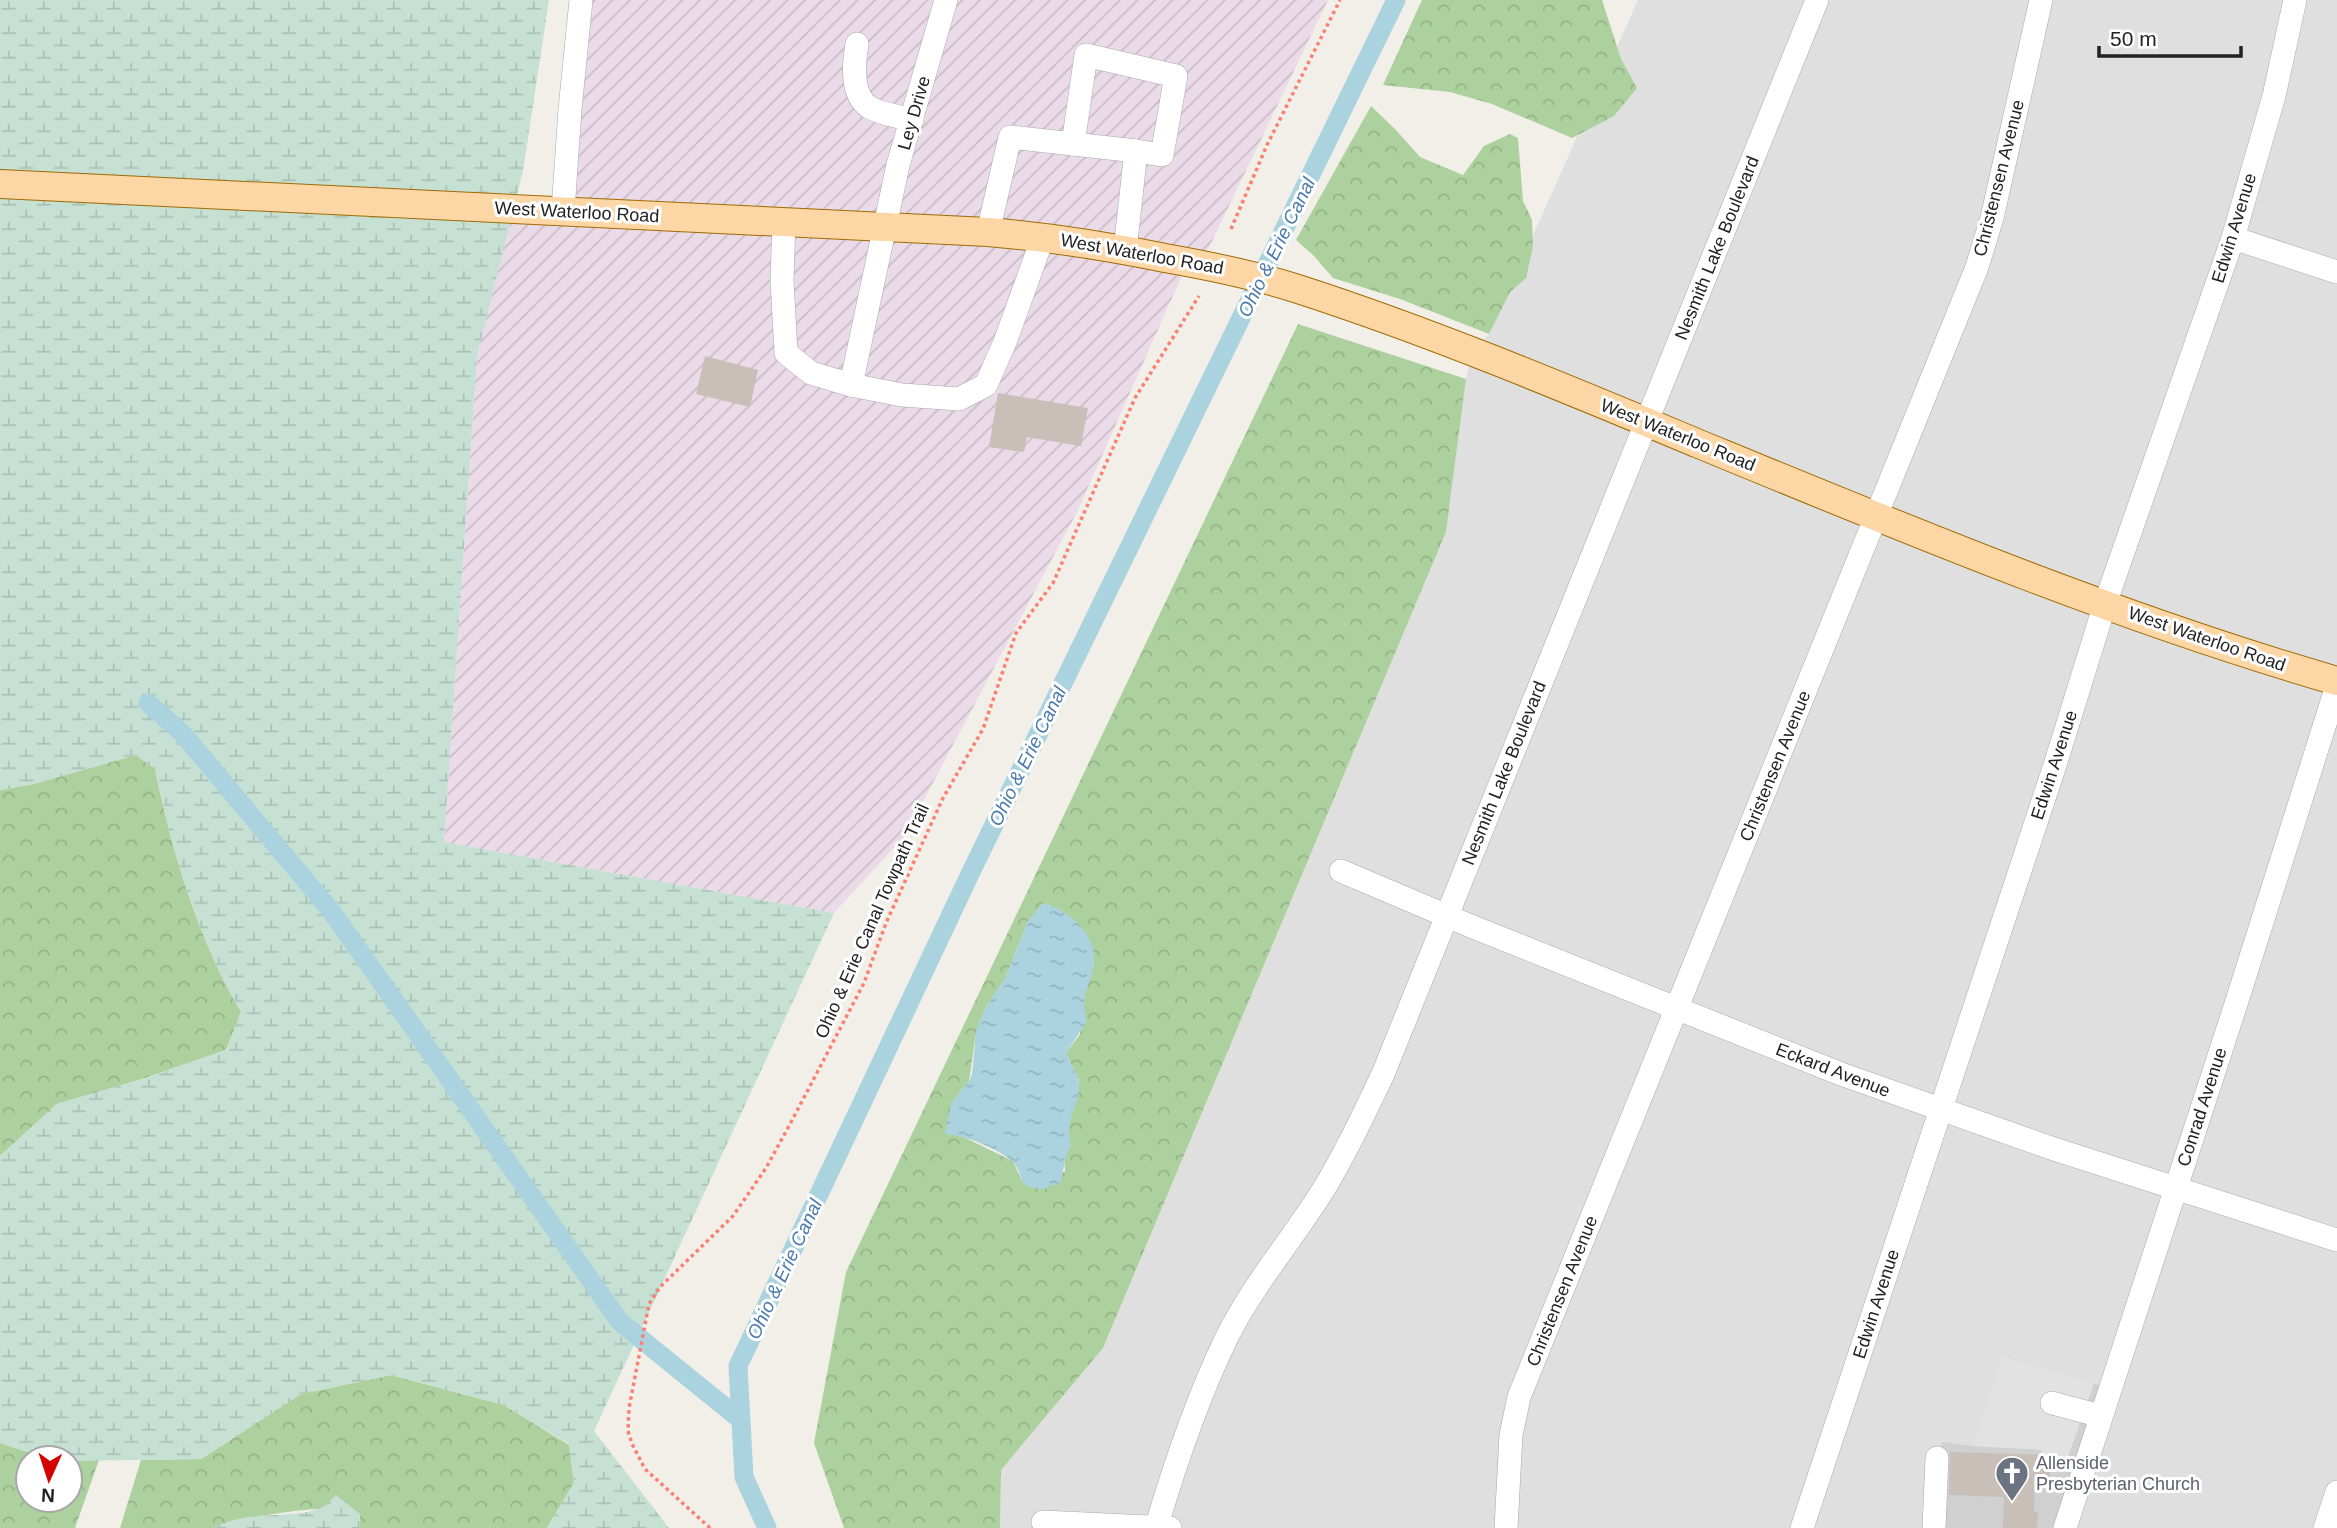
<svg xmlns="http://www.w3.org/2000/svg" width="2337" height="1528" font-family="Arial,sans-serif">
<defs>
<pattern id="industrial-furrows" width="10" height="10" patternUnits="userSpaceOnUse" patternTransform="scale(1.75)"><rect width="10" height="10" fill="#ebdbe8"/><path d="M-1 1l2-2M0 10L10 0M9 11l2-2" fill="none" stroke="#c9bcc7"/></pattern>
<pattern id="forest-crowns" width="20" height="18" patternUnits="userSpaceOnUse" patternTransform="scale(1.75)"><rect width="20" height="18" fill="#add19e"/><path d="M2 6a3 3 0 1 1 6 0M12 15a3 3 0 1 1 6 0" fill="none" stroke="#95b388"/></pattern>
<pattern id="wetland-marsh" width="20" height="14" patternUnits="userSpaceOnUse" patternTransform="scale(1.75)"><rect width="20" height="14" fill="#c6e0d4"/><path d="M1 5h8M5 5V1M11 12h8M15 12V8" fill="none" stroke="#aac0b6"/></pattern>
<pattern id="water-ripples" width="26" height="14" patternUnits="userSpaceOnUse" patternTransform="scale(1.75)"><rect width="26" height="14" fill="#aad3df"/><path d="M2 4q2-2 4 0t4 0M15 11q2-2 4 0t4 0" fill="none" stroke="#92b5bf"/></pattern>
</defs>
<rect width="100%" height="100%" fill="#f2efe9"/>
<path fill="#e0dfdf" d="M1638,0H2337V1528H1000L1001,1470L1103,1348L1446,532L1466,379L1472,351L1489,334Z"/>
<path fill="url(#industrial-furrows)" d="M581,0H1328L1201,264L1188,262L1077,512L904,837L834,913L444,842L477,356L512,208L563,211Z"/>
<path fill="#d0d0d0" d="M2002,1356L2110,1388L2065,1528H1940L1942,1442L1972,1446Z"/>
<g fill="url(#forest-crowns)" fill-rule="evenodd">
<path d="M1422,0H1602L1621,59L1637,88L1614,116L1572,138L1492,104L1450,92L1383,85Z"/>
<path d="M1371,106L1396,130L1420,157L1463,175L1484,146L1510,134L1518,138L1523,201L1532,220L1533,246L1526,278L1510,292L1489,334L1400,299L1333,278L1314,256L1296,240Z"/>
<path d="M1298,324L1466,379L1446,532L1103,1348L1001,1470L1000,1528H844L814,1443L846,1272ZM1028,921L1094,961L1084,991L1080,1034L1066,1053L1079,1081L1067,1130L1071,1145L1064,1155L1065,1172L1022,1181L1013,1161L957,1134L951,1104L969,1081L976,1033L985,1009L1005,979Z"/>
<path d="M136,755L155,769C172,852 198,939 241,1012L226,1050L142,1079L57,1104L0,1156V790L33,784Z"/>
<path d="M391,1375L504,1405L569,1445L574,1483L547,1528H359L360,1514C347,1513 333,1509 320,1509C303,1509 228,1519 215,1528H120L141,1460L201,1459L301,1394Z"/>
<path d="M0,1443L47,1458H28V1500H70V1461L99,1460L75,1528H0Z"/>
</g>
<g fill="url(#wetland-marsh)">
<path d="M0,0H549L523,171L477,356L444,842L834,913L594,1431L669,1528H547L574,1483L569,1444L504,1405L391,1375L301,1394L201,1459L70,1461V1458H47L0,1443V1156L57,1104L142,1079L226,1050L241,1012C198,939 172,852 155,769L136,755L33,784L0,790Z"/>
<path d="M336,1495L360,1514L359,1528H215C242,1510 289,1519 319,1509C325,1507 331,1500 336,1495Z"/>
</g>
<path fill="#e2e2e2" d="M2002,1356L2094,1383L2068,1457L2041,1455L2042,1450L1972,1446Z"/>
<path fill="url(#water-ripples)" d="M1043,903C1067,908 1097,935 1094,962C1092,986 1078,993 1087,1021L1066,1053C1070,1063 1078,1074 1079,1084C1080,1108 1064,1115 1071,1145C1063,1158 1065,1171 1059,1185H1050L1045,1189C1012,1188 1027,1174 1011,1160C996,1148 964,1135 945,1134L951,1104L969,1081L972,1074L976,1032L985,1009L1005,979L1028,921Z"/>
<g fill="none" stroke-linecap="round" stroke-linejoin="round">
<g stroke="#aad3df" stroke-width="19">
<path d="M148,703L182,733L332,912L620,1322L741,1420"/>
<path d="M767,1528L744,1477L738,1366L970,874L1396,0"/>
</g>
</g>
<g fill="#c7bfb8">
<path d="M705,356L758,370L750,407L696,394Z"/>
<path d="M998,393L1088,408L1081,446L1027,437L1024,452L989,447Z"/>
<path d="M1950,1452L2050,1455V1478H2035L2034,1512H2038L2037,1528H2003L2004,1497L1949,1495Z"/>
</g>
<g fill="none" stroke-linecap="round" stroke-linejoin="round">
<defs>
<g id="minor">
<path d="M857,44C854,62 850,94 869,107C877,113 901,117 912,120"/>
<path d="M1073,144L1086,55L1176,76L1162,155L1136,151"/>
<path d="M563,211L570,109L581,0"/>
<path d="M784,221L782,280L786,353L811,373L851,385L902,395L959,399L986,385L1005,342L1043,237"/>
<path d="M988,232L1010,137L1136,151L1125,250"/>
<path d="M2233,238L2337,272"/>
<path d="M851,385L898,165L946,0"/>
<path d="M1341,871L1473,927L1841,1074L2054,1149L2337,1240"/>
<path d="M2052,1403L2101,1416"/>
<path d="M1043,1522L1170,1528"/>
<path d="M1156,1528C1175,1464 1197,1399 1226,1339C1253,1284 1293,1239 1325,1187C1347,1151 1365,1112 1383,1074L1817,0"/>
<path d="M1506,1528L1511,1435L1519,1397L1977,267L1992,218L2041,0"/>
<path d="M1802,1528L2055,765L2105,604L2233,238L2274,96L2295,0"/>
<path d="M1934,1528L1937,1458"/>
<path d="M2065,1528L2235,1007L2337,686"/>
<path d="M2325,1528L2337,1492"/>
</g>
<path id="major" d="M0,184L988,232C1048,237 1106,246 1165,258C1210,266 1255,275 1298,289C1434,333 1567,389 1699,444C1908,530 2119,618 2337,681"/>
</defs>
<use href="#minor" stroke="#a9a9a9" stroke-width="24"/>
<use href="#major" stroke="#a06b00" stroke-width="30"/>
<g stroke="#fa8072" stroke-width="3.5" stroke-dasharray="3.5 3.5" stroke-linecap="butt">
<path d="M1231,229L1267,145L1340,0"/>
<path d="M710,1528L645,1469L632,1444L628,1431L629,1408L649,1304L660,1287L733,1216L766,1168L789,1126L864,983L886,923L943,798L983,729L1016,633L1053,583L1135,398L1199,296"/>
</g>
<use href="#minor" stroke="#fff" stroke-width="23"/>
<use href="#major" stroke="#fcd6a4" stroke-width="28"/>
</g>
<defs>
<symbol id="church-pin" viewBox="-11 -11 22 30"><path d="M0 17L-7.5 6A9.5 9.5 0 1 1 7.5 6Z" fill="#6b7280" stroke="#fff"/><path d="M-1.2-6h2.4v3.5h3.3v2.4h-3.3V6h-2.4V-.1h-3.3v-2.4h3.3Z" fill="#fff"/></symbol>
</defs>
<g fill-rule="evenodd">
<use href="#church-pin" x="1993" y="1454" width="38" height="52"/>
</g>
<g text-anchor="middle" stroke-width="6" stroke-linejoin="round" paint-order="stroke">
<g font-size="18" fill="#222" stroke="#fff">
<text transform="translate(914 113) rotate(-74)" y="6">Ley Drive</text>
<text transform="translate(1999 178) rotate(-76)" y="6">Christensen Avenue</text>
<text transform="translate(577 212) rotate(3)" y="6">West Waterloo Road</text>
<text transform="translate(2234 228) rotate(-73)" y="6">Edwin Avenue</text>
<text transform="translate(1717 248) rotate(-68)" y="6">Nesmith Lake Boulevard</text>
<text transform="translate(1142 254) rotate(10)" y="6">West Waterloo Road</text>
<text transform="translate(1678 435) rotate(22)" y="6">West Waterloo Road</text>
<text transform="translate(2207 639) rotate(19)" y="6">West Waterloo Road</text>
<text transform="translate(2054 765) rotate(-72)" y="6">Edwin Avenue</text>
<text transform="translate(1775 766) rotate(-68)" y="6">Christensen Avenue</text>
<text transform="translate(1504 773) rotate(-68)" y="6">Nesmith Lake Boulevard</text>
<text transform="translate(872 921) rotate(-66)" y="6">Ohio &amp; Erie Canal Towpath Trail</text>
<text transform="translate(1833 1070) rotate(21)" y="6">Eckard Avenue</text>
<text transform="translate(2202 1107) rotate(-72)" y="6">Conrad Avenue</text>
<text transform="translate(1562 1291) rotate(-68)" y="6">Christensen Avenue</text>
<text transform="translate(1876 1304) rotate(-72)" y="6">Edwin Avenue</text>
</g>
<g font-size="18" fill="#5b616d" stroke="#fff" text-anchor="start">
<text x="2036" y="1469">Allenside<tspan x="2036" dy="21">Presbyterian Church</tspan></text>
</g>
<g font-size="19" font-style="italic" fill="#4a7aab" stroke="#fff">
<text transform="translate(1276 247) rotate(-64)" y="7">Ohio &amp; Erie Canal</text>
<text transform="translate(1027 756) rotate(-64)" y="7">Ohio &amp; Erie Canal</text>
<text transform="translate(784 1269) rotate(-65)" y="7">Ohio &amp; Erie Canal</text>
</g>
</g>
<g transform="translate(49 1479) rotate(183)"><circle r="33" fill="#ffffff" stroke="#a7a7a7" stroke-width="2"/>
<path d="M0-5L12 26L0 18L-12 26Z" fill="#d40000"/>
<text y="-10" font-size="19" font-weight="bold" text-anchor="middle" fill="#222222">N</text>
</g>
<path d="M2099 46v10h142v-10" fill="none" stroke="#222222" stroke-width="3.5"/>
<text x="2110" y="46" font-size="21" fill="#222222" stroke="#ffffff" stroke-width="5" paint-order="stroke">50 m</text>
</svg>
